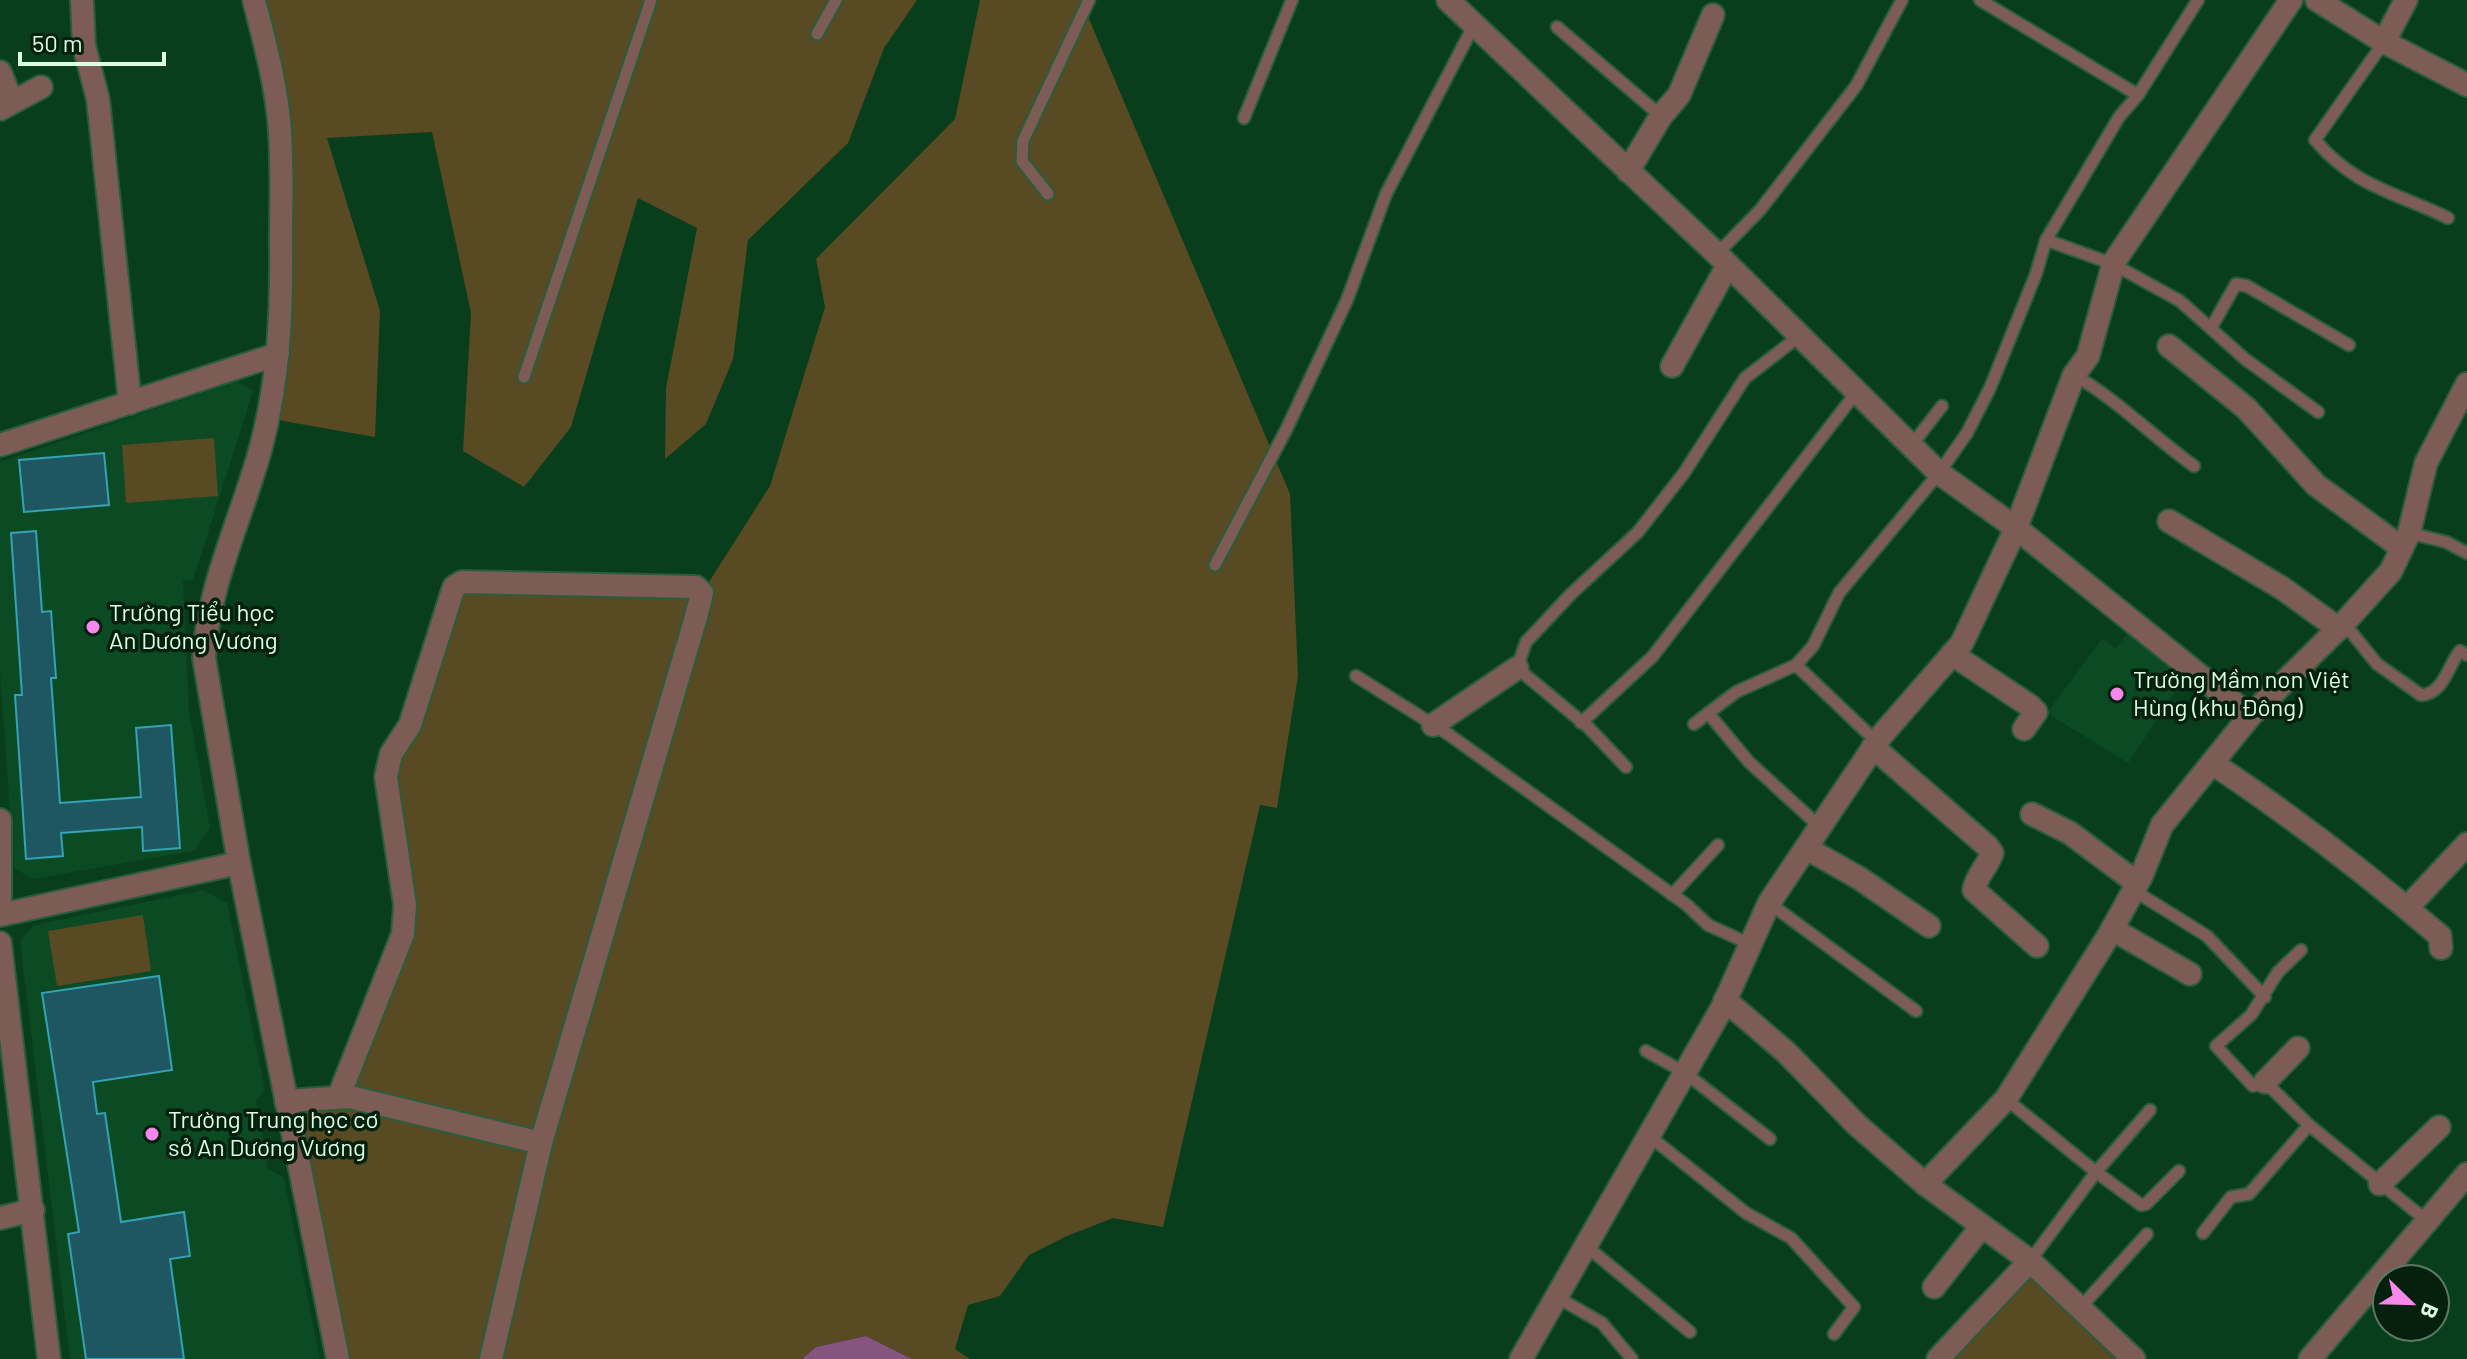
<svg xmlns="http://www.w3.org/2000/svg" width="2467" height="1359" font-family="Barlow,sans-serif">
<rect width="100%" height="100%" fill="#083e1c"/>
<g fill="#0c4a24">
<path d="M237,381L253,391L193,580L183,581L189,711L210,828L194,851L33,879L14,868L0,672V462Z"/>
<path d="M2129,631L2186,676L2128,763L2047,713L2102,639L2116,648Z"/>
<path d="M203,890L227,903L265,1090L256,1100L268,1168L284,1178L320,1359H70L20,940L34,925Z"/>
</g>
<g fill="#584a23">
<path d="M250,0H917L884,48L848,143L748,240L733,359L706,424L665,459L666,388L697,228L638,198L571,427L524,487L463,451L471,313L432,132L327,138L380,311L375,437L283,421L269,414L279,120Z"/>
<path d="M980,0H1081L1290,494L1298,676L1277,808L1260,805L1163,1227L1113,1218L1067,1236L1029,1255L1000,1296L968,1305L955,1349L970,1359H912L866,1336L816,1347L802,1359H338L286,1101L339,1096L405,921L388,763L454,587L702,593L770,486L825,307L816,259L955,119Z"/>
<path d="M214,438L218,496L126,503L122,445Z"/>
<path d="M143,915L151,971L57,986L48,931Z"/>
<path d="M2030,1261L2132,1359H1937Z"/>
</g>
<path fill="#855580" d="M866,1336L912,1359H802L816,1347Z"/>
<g fill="#1e5761" stroke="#33a3b5" stroke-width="2">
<path d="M104,453L109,505L24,512L19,460Z"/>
<path d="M36,531L42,612L51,611L56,678H51L60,803L141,797L136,728L171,725L180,848L143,851L142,827L61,833L63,856L26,859L15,695H22L11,533Z"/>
<path d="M159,976L172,1070L93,1082L97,1114L105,1113L121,1222L184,1212L190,1256L170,1259L184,1359H86L68,1234L79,1232L42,993Z"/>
</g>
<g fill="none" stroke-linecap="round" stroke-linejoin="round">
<defs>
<g id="lane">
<path d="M1980,0L2138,95"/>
<path d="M1557,27L1661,116"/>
<path d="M817,34L836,0"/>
<path d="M2384,42L2315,140C2356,188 2395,192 2448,218"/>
<path d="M1244,118L1292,0"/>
<path d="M1048,194L1022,161L1023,141L1089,0"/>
<path d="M2046,240L2113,264L2180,301L2245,359L2318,412"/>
<path d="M1717,254L1760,210L1856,86L1902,0"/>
<path d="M2211,328L2236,284L2247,286L2349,345"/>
<path d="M2074,375C2119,401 2152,436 2194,466"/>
<path d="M524,377L651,0"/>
<path d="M1911,446L1942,406"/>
<path d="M2409,533L2446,542L2467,553"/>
<path d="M1215,565L1286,430L1347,300L1386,194L1474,25"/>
<path d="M2344,623L2377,664L2421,695C2444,694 2448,665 2460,651L2467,655"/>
<path d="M1796,665L1877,742"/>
<path d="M1356,676L1448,734L1687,905L1708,925L1750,944"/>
<path d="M1708,713L1749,762L1820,827"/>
<path d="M1581,723L1653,656L1855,394"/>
<path d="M1694,724L1736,692L1796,665L1813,646L1839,593L1939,473L1967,433L1990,388L2036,274L2046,240L2119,117L2138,95L2198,0"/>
<path d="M1626,767L1588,727L1517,668L1526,642L1571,594L1638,532L1684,473L1745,378L1798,337"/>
<path d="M2133,890L2207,936L2265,997"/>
<path d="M1672,895L1718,845"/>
<path d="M1769,903L1916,1011"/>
<path d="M2301,950L2278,972L2251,1015L2216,1046L2253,1086L2265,1082L2309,1125L2427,1221"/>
<path d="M1646,1051L1684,1072L1770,1139"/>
<path d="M2006,1099L2096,1172L2030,1261"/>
<path d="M2150,1110L2096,1172L2141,1205L2146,1204L2179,1171"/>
<path d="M1648,1135L1746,1213L1791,1238L1854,1307L1834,1334"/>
<path d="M2203,1233L2231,1197L2249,1194L2309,1125"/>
<path d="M1585,1245L1690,1332"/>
<path d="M1555,1296L1602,1323L1632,1359"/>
<path d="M2080,1308L2147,1234"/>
</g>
<g id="street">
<path d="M82,0L84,46L98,99L130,403"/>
<path d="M254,0C264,39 275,80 279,120C283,160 281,201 281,242C282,312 279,379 261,447C242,518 208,584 204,658L239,863L338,1359"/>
<path d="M1448,0L1717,254L1939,473L2016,528L2250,716"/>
<path d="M2317,0L2384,42L2467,85"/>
<path d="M2384,42L2406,0"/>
<path d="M0,72L12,102"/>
<path d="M0,109L41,87"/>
<path d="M1628,171L1661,116L1679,95L1713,15"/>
<path d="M2169,346L2246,408L2316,485L2402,548"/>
<path d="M1672,366L1728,265"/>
<path d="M0,445L278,354"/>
<path d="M2169,521L2282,588L2339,629"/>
<path d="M1952,654L2030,706L2036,712L2024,729"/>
<path d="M1433,725L1517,668"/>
<path d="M1873,747L1987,846L1992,853C1988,866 1976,876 1974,890L2037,946"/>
<path d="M2212,763C2292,816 2367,874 2440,936L2441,948"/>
<path d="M2032,814L2070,833L2137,883"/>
<path d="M0,820V900"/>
<path d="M1806,848L1859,878L1929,926"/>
<path d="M2407,908L2467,844"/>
<path d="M0,915L239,863"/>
<path d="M2112,929L2190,974"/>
<path d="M0,943L49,1359"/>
<path d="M1725,1000L1787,1053L1857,1125L1925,1184L2030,1261L2134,1359"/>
<path d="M2265,1082L2298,1048"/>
<path d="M339,1096L403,934L405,905L386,777L391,754L410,725L454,587L462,582L696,587L702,593L696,617L541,1143L491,1359"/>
<path d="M286,1101L350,1097L541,1143"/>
<path d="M1925,1184L2006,1099L2109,935L2141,877L2162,825L2250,716L2344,623L2391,571L2409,533L2426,463L2467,384"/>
<path d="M2380,1184L2439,1127"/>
<path d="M0,1218L33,1210"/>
<path d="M1934,1287L1982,1226"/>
<path d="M1521,1359L1722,1008L1769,903L1881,736L1962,643L2016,528L2074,375L2088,356L2114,262L2291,0"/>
<path d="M1938,1359L2030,1261"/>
<path d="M2310,1359L2467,1174"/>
</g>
</defs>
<use href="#lane" stroke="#2a5d3c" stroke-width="15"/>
<use href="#street" stroke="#2a5d3c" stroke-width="26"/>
<use href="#lane" stroke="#7d5c56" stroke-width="11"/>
<use href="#street" stroke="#7d5c56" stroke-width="22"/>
</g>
<g fill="#f688ec" stroke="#05210e" stroke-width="3">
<circle cx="93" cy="627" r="8"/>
<circle cx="2117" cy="694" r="8"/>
<circle cx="152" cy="1134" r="8"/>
</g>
<g text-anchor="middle" stroke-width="7" stroke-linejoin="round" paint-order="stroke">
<g font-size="24" fill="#dcfee2" stroke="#05210e" text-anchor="start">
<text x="109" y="621">Trường Tiểu học<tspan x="109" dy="28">An Dương Vương</tspan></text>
<text x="2133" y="688">Trường Mầm non Việt<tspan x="2133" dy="28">Hùng (khu Đông)</tspan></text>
<text x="168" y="1128">Trường Trung học cơ<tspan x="168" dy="28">sở An Dương Vương</tspan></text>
</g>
</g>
<g transform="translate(2411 1303) rotate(113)"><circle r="38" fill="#05210e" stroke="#5b7963" stroke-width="2"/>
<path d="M0-6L14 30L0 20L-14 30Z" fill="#f688ec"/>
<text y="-12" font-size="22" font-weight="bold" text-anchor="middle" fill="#dcfee2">B</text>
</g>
<path d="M20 52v12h144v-12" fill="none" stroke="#dcfee2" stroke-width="4"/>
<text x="32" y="52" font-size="24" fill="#dcfee2" stroke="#05210e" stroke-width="6" paint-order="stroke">50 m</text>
</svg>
